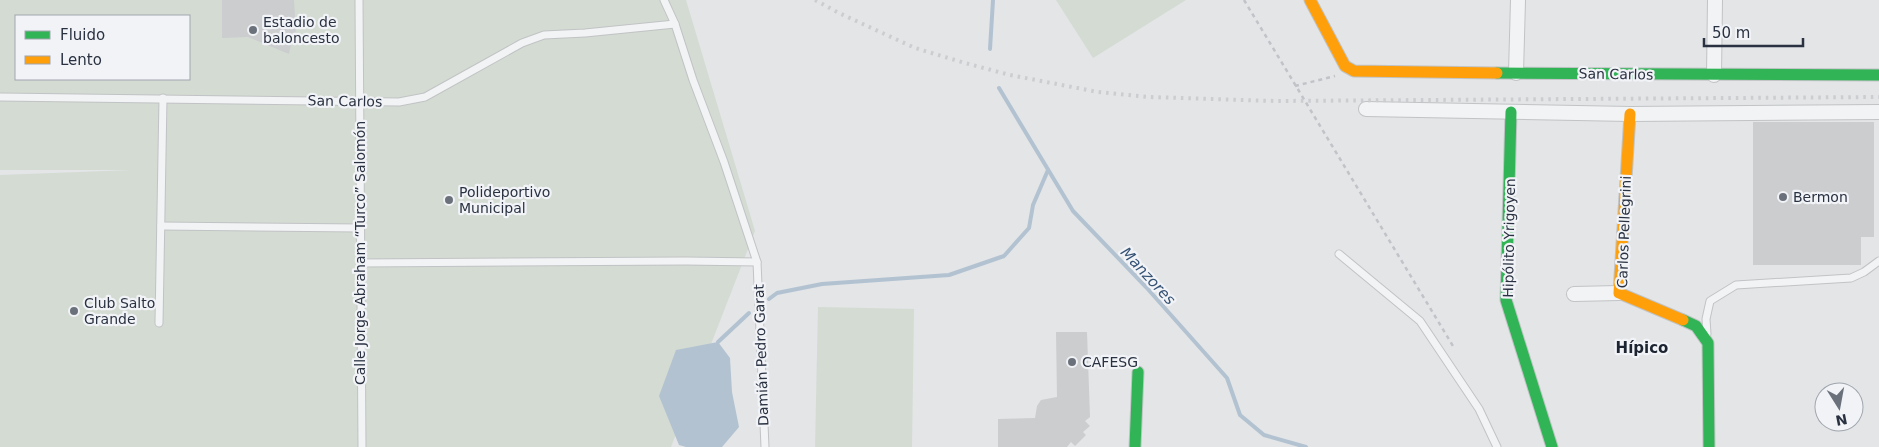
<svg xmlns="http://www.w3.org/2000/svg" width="1879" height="447" font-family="'DejaVu Sans',sans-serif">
<rect width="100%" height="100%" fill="#e3e5e7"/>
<g fill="#d4dbd3" fill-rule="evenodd">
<path d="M0,0H686L755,231L671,447H0V175L132,170H0ZM16,16H189V79H16Z"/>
<path d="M1056,0H1186L1093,58Z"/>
<path d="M818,307L914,309L912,447H815Z"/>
</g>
<path fill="#b2c2d1" d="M718,342L730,358L732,392L739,427L722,447H686L679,445L659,396L676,350Z"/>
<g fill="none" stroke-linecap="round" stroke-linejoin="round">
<g stroke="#b2c2d1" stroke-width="4">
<path d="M990,49L993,0"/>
<path d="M999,88L1073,211L1146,287L1227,378L1240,415L1264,435L1306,447"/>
<path d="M769,299L777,293L822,284L949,275L1004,256L1029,228L1033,205L1048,170"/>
<path d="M718,342L749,313"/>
</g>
</g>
<g fill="#cbcdcf">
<path d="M222,0H294L296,36L293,35L289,54L248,37L222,38Z"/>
<path d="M1753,122H1874V237H1861V265H1753Z"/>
<path d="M1056,332H1087L1090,417L1085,421L1090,426L1083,432L1086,435L1075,446L1071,442L1067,447H998V419L1035,418L1037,406L1041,400L1057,397Z"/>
</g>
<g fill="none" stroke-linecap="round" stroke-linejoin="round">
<defs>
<g id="lane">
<path d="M359,0L362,447"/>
<path d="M664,0L675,24L693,80L724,162L757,262L765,447"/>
<path d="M0,97L399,102L425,97L522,43L544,35L585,33L675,24"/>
<path d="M161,226L360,228"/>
<path d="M1339,254L1420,321L1479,409L1497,447"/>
<path d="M360,263L686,261L757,262"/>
<path d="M159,323L163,98"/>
<path d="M1707,334L1706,319L1710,301L1736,285L1851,278L1864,272L1879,261"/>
</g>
<g id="street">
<path d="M1516,73L1518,0"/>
<path d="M1714,75L1715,0"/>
<path d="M1366,109L1630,114L1879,112"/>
<path d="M1574,294L1619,293"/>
</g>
<g id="fast">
<path d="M1497,73L1879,75"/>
<path d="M1511,112L1506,300L1552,447"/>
<path d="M1683,320L1696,326L1708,343L1709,447"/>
<path d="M1135,447L1138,372"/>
</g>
<g id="slow">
<path d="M1310,0L1345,66L1354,71L1497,73"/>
<path d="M1630,114L1619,293L1683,320"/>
</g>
</defs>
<use href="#lane" stroke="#c1c3c5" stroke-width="9"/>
<use href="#street" stroke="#c1c3c5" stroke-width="16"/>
<use href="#fast" stroke="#c1c3c5" stroke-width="13"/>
<use href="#slow" stroke="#c1c3c5" stroke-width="13"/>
<g stroke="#c2c3c8" stroke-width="2.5" stroke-dasharray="4 4" stroke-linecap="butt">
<path d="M1244,0L1453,346"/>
<path d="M1295,86L1335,76"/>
</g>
<use href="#lane" stroke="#f2f3f5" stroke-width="7"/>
<use href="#street" stroke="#f2f3f5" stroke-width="14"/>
<use href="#fast" stroke="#30b455" stroke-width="11"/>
<use href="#slow" stroke="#ff9f0a" stroke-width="11"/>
<path stroke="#cccdd0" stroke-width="4" stroke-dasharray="2.5 5" stroke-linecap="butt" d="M815,0L839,13L915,48L965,63L1010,75L1098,92L1149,97L1275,101L1879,97"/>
</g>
<g fill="#6b717b" stroke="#f1f3f7" stroke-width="2">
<circle cx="253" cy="30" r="5"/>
<circle cx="1783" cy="197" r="5"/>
<circle cx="449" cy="200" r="5"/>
<circle cx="74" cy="311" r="5"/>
<circle cx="1072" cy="362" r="5"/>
</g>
<g text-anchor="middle" stroke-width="4.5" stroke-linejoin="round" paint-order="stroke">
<g font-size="14" fill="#2a3241" stroke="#f1f3f7" text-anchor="start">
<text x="263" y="27">Estadio de<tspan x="263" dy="16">baloncesto</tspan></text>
<text x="459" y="197">Polideportivo<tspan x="459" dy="16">Municipal</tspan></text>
<text x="1793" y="202">Bermon</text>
<text x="84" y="308">Club Salto<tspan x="84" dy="16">Grande</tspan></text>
<text x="1082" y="367">CAFESG</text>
</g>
<g font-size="14" fill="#2a3241" stroke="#f1f3f7">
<text transform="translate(1616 74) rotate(1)" y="5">San Carlos</text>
<text transform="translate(345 101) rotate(1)" y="5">San Carlos</text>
<text transform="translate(1624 232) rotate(-88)" y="5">Carlos Pellegrini</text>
<text transform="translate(1509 238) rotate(-89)" y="5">Hipólito Yrigoyen</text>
<text transform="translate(360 253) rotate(-90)" y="5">Calle Jorge Abraham “Turco” Salomón</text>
<text transform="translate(761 355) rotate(-92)" y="5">Damián Pedro Garat</text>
</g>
<g font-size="15" font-style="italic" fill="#355274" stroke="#f1f3f7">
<text transform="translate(1148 276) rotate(47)" y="5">Manzores</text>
</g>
<g font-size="15" font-weight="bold" fill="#1c2432" stroke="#f1f3f7">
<text x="1642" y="353">Hípico</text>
</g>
</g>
<rect x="15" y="15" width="175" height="65" fill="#f1f3f7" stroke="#a1a6ae"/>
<rect x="25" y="31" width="25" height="8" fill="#30b455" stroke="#a1a6ae"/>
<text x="60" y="40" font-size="15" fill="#2a3241">Fluido</text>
<rect x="25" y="56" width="25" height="8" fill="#ff9f0a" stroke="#a1a6ae"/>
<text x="60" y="65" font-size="15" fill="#2a3241">Lento</text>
<g transform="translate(1839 407) rotate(169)"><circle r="24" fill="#f1f3f7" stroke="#a1a6ae"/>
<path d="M0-4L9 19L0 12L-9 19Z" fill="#6b717b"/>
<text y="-8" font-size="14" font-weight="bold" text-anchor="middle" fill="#2a3241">N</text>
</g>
<path d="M1704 38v8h99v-8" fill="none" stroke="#2a3241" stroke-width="2.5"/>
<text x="1712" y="38" font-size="15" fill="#2a3241" stroke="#f1f3f7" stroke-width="4" paint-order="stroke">50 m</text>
</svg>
